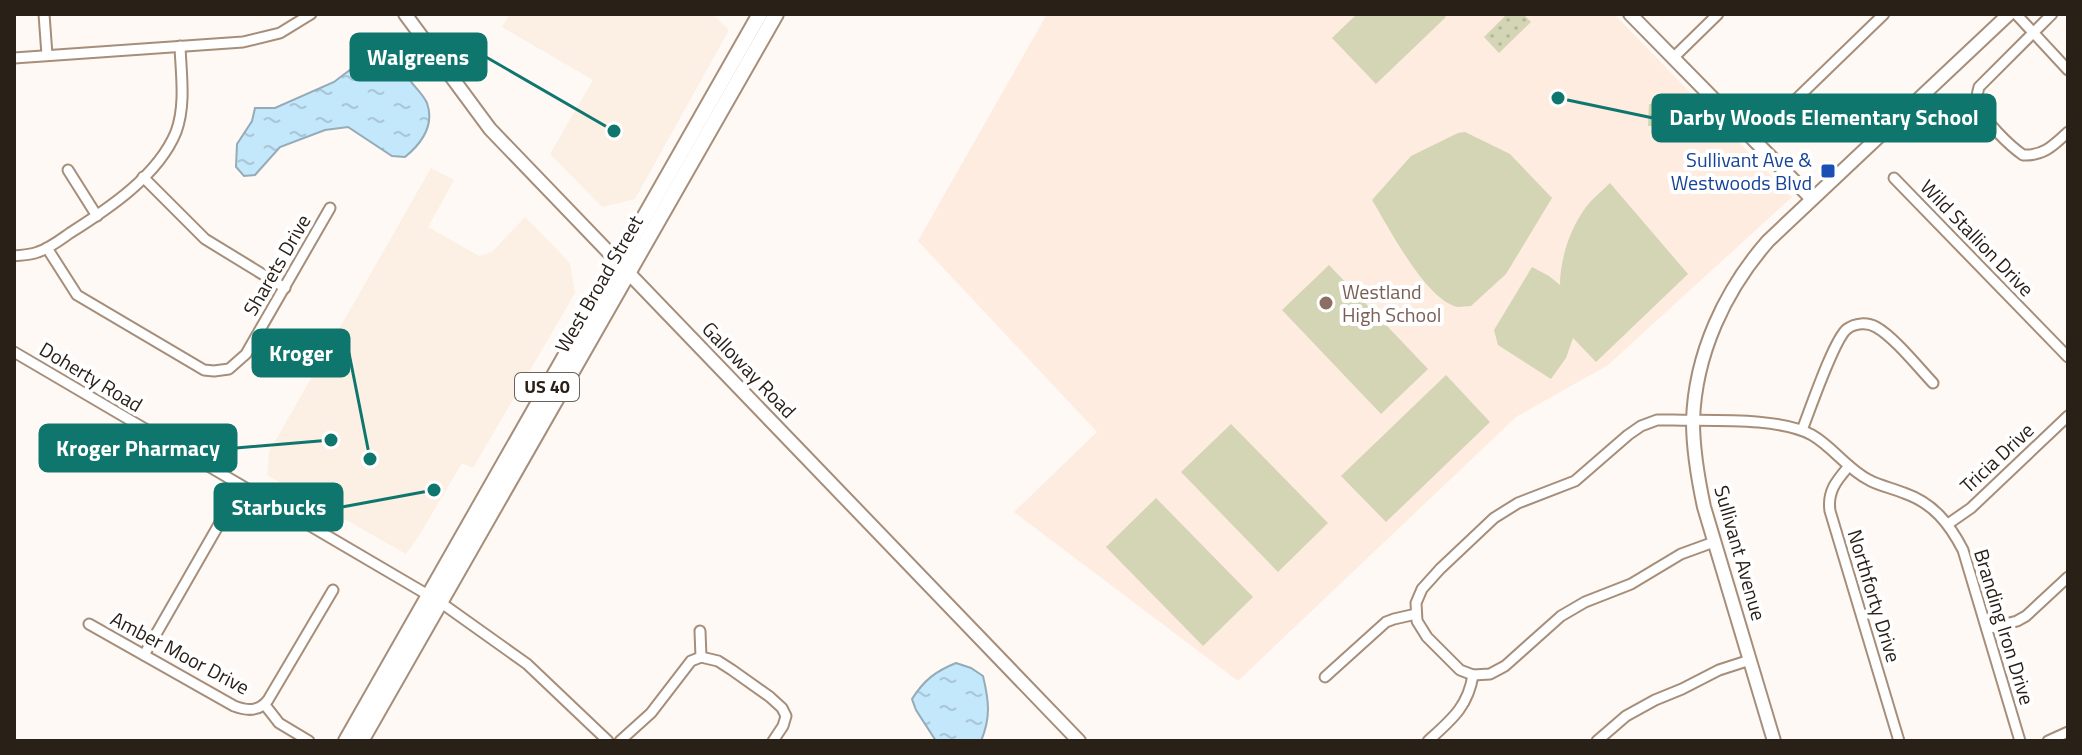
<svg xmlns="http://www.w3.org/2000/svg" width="2082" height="755" font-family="'Titillium Web',sans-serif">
<defs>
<pattern id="park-dots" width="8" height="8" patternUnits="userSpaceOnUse" patternTransform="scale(2)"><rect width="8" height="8" fill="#d3d5b5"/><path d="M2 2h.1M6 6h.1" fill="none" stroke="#b5b79b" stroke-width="1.8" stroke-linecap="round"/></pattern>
<pattern id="water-ripples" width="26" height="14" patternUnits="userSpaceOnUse" patternTransform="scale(2)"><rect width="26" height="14" fill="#c3e7fb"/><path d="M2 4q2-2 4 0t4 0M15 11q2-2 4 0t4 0" fill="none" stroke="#a8c6d6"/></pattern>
</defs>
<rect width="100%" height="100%" fill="#fef9f4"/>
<g fill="#fcefe4">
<path d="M510,14H713L729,30L635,199L602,207L550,154L593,80L502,27Z"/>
<path d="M431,168L454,180L428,227L479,256L492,252L525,217L570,263L575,293L473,468L462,463L420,534L406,554L267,475L269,452Z"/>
</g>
<path fill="#feece1" d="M1047,14H1614L1792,197L1608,365L1516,417L1238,681L1014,512L1097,432L918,241Z"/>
<g fill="#d3d5b5">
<path d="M1357,14H1443L1446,17L1376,84L1332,38Z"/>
<path d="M1465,132L1510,154L1552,198L1506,274L1471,306C1467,306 1463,307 1458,307C1426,301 1388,226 1372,200L1411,156L1458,133Z"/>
<path d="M1610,183L1688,274L1596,362L1573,338L1566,358L1551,379L1498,345L1494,330L1532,267L1549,276L1560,285C1560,257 1572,222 1591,201C1597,195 1604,189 1610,183Z"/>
<path d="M1329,265L1428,369L1381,414L1282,310Z"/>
<path d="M1446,375L1490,422L1386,522L1341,476Z"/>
<path d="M1231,424L1328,523L1278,572L1181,472Z"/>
<path d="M1156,498L1253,597L1203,646L1106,547Z"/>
</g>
<g fill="url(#park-dots)">
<path d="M1507,14H1523L1531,22L1499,53L1484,37Z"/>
<path d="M1649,104H1667L1689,127L1648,126Z"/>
</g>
<g fill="url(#water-ripples)" stroke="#95abb7" stroke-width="2">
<path d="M379,56C395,59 403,70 412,83C417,89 424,96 427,103C435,126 421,144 405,157L392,156L348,127L325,130L280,147L255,175L244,176L236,167L237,144L252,121L255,108H275L334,82L363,60Z"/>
<path d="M956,663L971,668L983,676C989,701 991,717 981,741H936L916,710L912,699C924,680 936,671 956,663Z"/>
</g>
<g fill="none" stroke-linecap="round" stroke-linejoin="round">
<defs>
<g id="minor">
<path d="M44,14L47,55"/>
<path d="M2016,14L2068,70"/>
<path d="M2052,14L1979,87C1977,94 1976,99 1979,106C1984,121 2010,146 2023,155C2044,156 2054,145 2068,132"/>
<path d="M14,58L243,42L280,33L311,14"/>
<path d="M1673,58L1718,14"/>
<path d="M1754,140L1884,14"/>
<path d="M68,170L97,216"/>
<path d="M143,177L205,239L285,288"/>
<path d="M1894,178L2068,357"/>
<path d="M47,248L77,295L204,370L214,371L229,369L246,354L330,208"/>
<path d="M14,256C22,255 30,255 38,252C50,248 60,240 70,233C108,209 158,176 176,132C186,105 181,74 180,46"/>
<path d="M14,352L440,602L527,664L608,741"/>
<path d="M1802,430C1810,410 1834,339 1847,329C1855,323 1867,322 1876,327C1894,337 1918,367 1933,383"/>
<path d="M1849,466C1837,480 1827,491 1830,511L1899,741"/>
<path d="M1948,524L1971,508L2068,416"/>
<path d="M1714,542L1681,554L1631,584L1585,602L1561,616L1505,666L1490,674L1473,675L1460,670L1427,637L1417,621L1416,603L1422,589L1440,569L1494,518L1518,503L1575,481L1628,435L1641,426L1657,420H1673C1711,421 1779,417 1812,435C1833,447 1847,469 1869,480C1880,486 1892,488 1904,493C1933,503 1949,523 1963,550L2020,741"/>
<path d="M89,624L234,706C247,711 259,712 268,700L333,590"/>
<path d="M1987,629L2017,621L2026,616L2068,577"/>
<path d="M700,631L701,657"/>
<path d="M144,655L241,486"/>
<path d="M1325,677L1386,622L1394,619L1416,614"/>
<path d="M265,705L279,723L309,741"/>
<path d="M620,741L651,713L691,661L701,657L718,661L732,670L770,697L782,708L786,716L783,726L773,741"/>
<path d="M1428,741C1451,720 1468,707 1473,675"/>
<path d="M1597,741L1626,716L1655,700L1682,689L1719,670L1750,660"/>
<path d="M2048,741L2068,732"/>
</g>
<g id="tertiary">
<path d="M405,14L490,129L1079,741"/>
<path d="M1630,14L1812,199"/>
<path d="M1774,741L1704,507C1698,479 1693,449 1693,421C1695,354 1725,290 1768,241L2009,14"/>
</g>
<g id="primary">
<path d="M346,741L760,14"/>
<path d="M361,741L776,14"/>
</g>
</defs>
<use href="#minor" stroke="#a68e7a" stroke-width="13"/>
<use href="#tertiary" stroke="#a68e7a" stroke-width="16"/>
<use href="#primary" stroke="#a68e7a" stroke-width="18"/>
<use href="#minor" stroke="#fff" stroke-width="9"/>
<use href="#tertiary" stroke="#fff" stroke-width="12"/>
<use href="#primary" stroke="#fff" stroke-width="14"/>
</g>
<rect fill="#1a4fb4" stroke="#fff" stroke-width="3" x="1820" y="163" width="16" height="16" rx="4"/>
<circle fill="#8d6e63" stroke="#fff" stroke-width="3" cx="1326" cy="303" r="8"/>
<g text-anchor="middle" stroke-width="8" stroke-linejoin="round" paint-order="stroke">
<rect fill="#fff" stroke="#69635d" stroke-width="2" x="515" y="373" width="64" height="28" rx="6"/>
<g font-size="18" font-weight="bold" fill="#292018">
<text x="547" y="393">US 40</text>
</g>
<g font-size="20" fill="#164399" stroke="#fff" text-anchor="end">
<text x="1812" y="167">Sullivant Ave &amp;<tspan x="1812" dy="23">Westwoods Blvd</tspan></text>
</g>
<g font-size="20" fill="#292018" stroke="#fff">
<text transform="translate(1977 238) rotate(46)" y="7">Wild Stallion Drive</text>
<text transform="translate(277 265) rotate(-60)" y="7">Sharets Drive</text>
<text transform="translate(599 284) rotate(-60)" y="7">West Broad Street</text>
<text transform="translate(749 370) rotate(46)" y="7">Galloway Road</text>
<text transform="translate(91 377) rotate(31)" y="7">Doherty Road</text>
<text transform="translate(1997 458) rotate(-43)" y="7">Tricia Drive</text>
<text transform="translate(1740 553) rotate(74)" y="7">Sullivant Avenue</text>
<text transform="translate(1874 596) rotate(73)" y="7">Northforty Drive</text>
<text transform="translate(2004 627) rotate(73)" y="7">Branding Iron Drive</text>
<text transform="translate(180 653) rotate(28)" y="7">Amber Moor Drive</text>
</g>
<g font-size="20" fill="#785e54" stroke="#fff" text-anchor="start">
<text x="1342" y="299">Westland<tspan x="1342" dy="23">High School</tspan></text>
</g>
</g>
<path fill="none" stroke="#0f766e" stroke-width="3" d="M614 131L486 57M1558 98L1653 118M370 459L349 353M331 440L236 448M434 490L342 507"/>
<g fill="#0f766e" stroke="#fff" stroke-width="3">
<circle cx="614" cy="131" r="8"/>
<circle cx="1558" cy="98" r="8"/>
<circle cx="370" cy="459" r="8"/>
<circle cx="331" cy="440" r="8"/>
<circle cx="434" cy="490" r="8"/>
</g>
<g fill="#0f766e" stroke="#0f766e" stroke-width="3">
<rect x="351" y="34" width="135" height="46" rx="8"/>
<rect x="1653" y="95" width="342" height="46" rx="8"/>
<rect x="253" y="330" width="96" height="46" rx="8"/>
<rect x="40" y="425" width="196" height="46" rx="8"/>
<rect x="215" y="484" width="127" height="46" rx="8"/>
</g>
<g font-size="22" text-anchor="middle" font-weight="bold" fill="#fff">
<text x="418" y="65">Walgreens</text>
<text x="1824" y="125">Darby Woods Elementary School</text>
<text x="301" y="361">Kroger</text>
<text x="138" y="456">Kroger Pharmacy</text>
<text x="279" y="515">Starbucks</text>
</g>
<rect width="2082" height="755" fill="none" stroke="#292018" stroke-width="32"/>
</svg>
